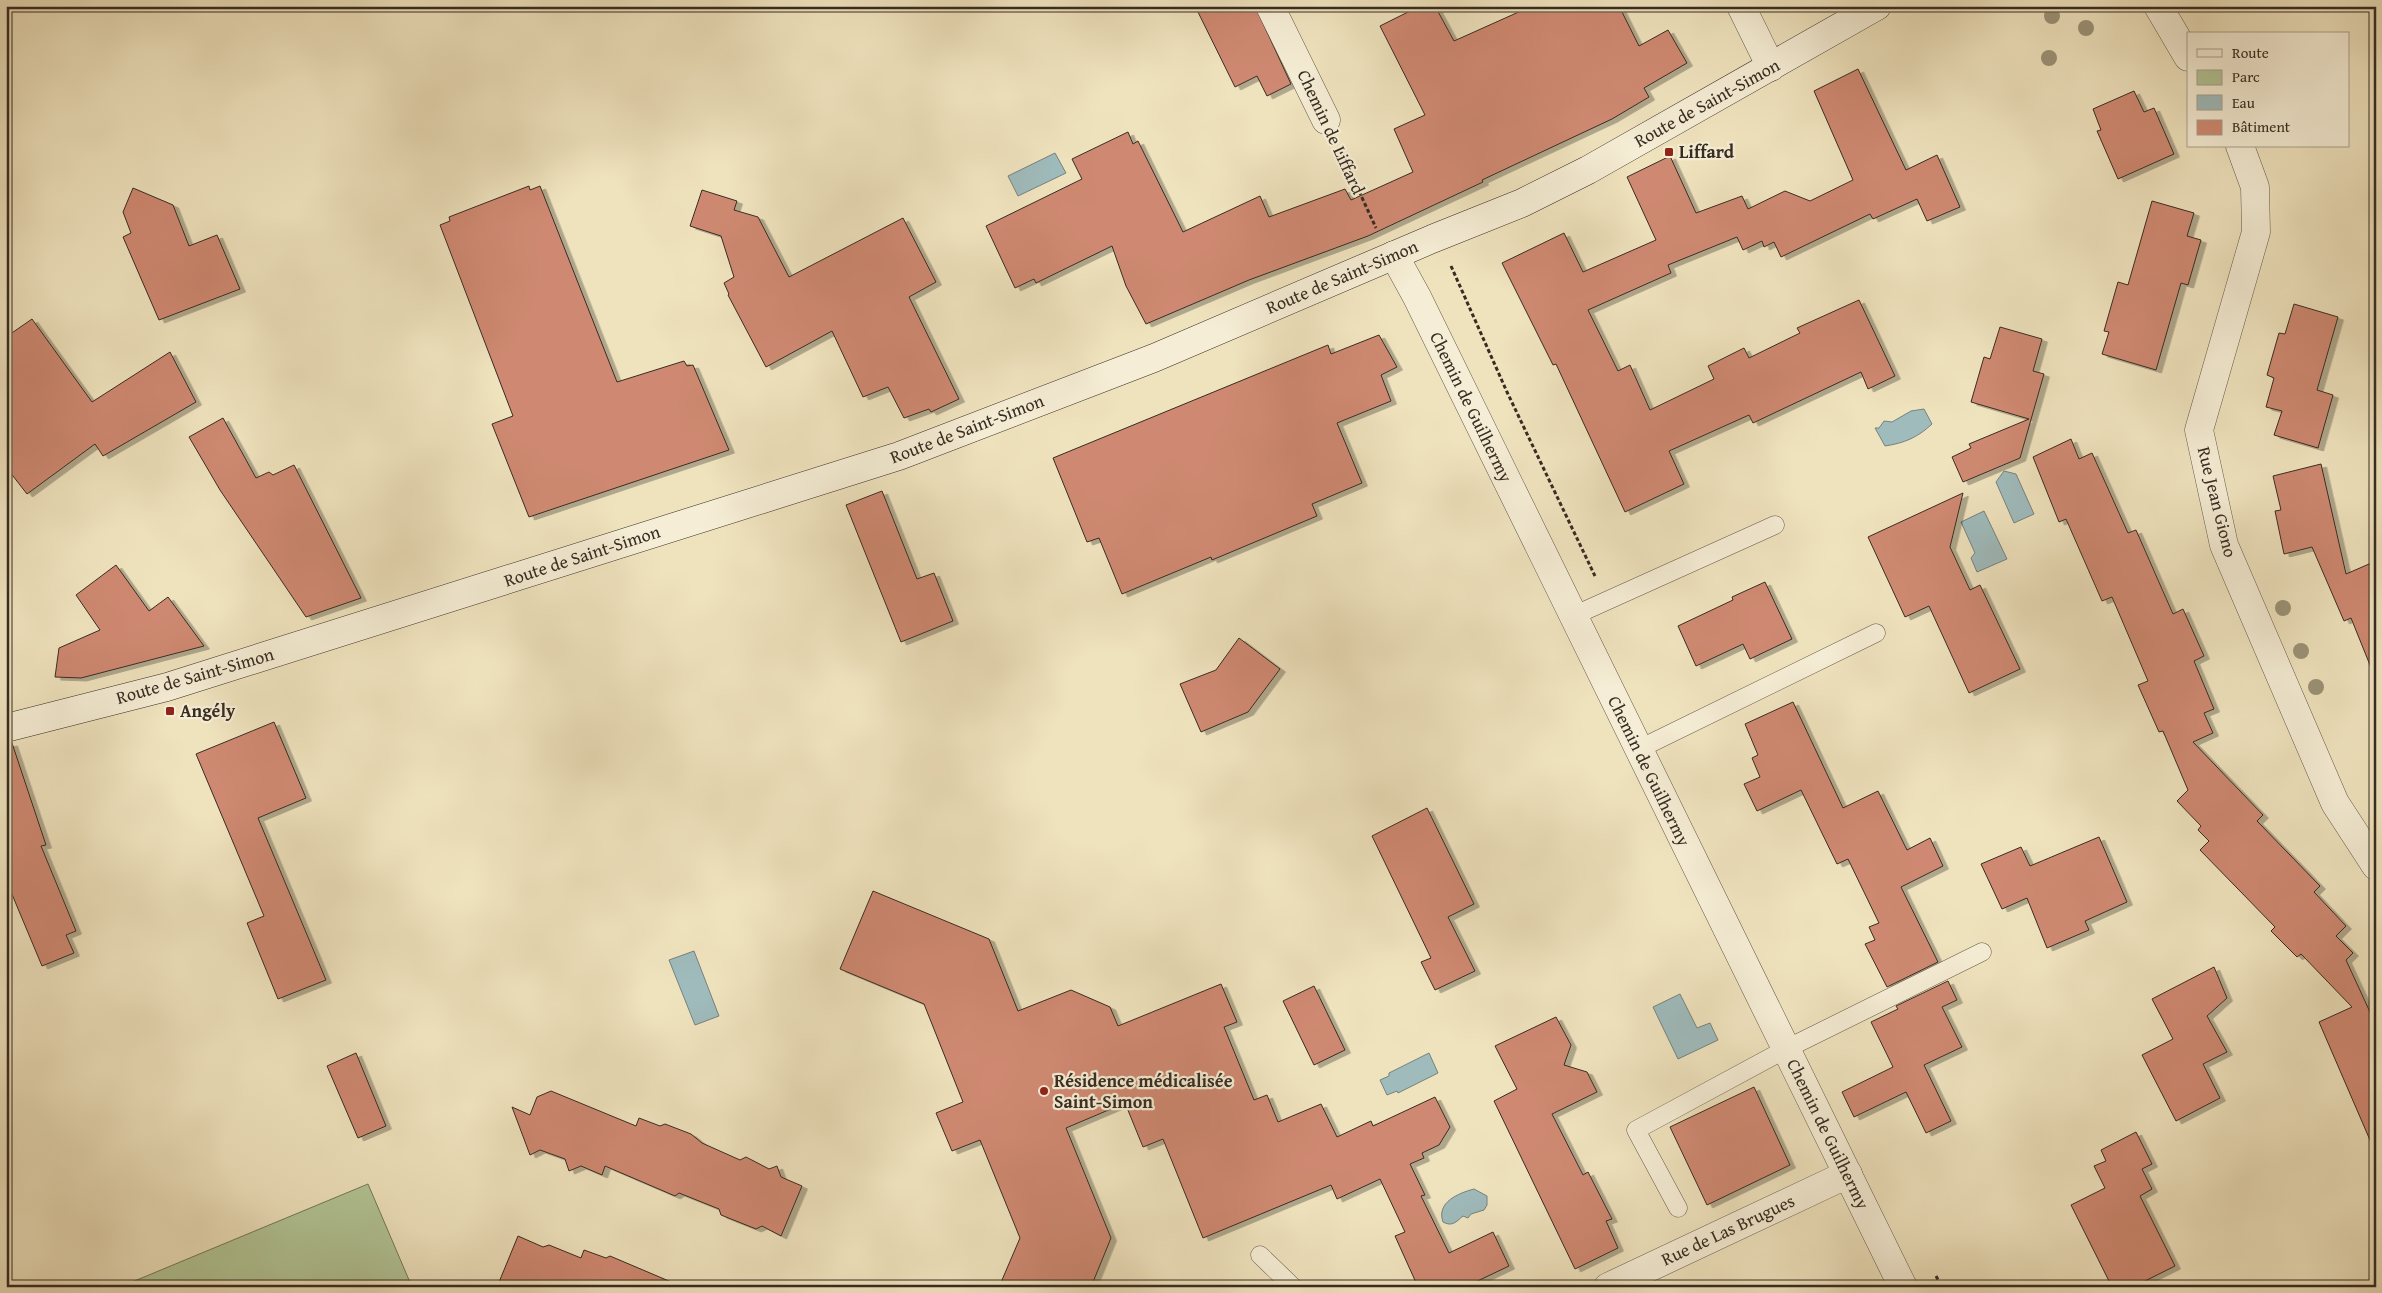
<svg xmlns="http://www.w3.org/2000/svg" width="2382" height="1293" font-family="'Gentium Book Plus',serif">
<defs>
<filter id="shadow"><feDropShadow dx="5.5" dy="3" stdDeviation="0" flood-color="#0004"/></filter>
</defs>
<rect width="100%" height="100%" fill="#efe3be"/>
<filter id="stains"><feTurbulence type="fractalNoise" baseFrequency=".004" numOctaves="4"/><feColorMatrix values="0 0 0 0 .2 0 0 0 0 .09 0 0 0 0 .02 0 0 0 .5 -.17"/></filter>
<radialGradient id="worn" r=".72"><stop offset=".6" stop-color="#630" stop-opacity="0"/><stop offset="1" stop-color="#630" stop-opacity=".3"/></radialGradient>
<path fill="#b2c596" stroke="#74785c" d="M368,1184L412,1287H120Z"/>
<g fill="#9fbbbc" stroke="#75827e">
<path d="M1055,153L1066,173L1018,196L1008,176Z"/>
<path d="M1924,409L1932,424C1917,438 1904,443 1885,446L1875,428H1879L1884,421L1892,422L1911,411Z"/>
<path d="M2004,471L2016,474L2034,514L2014,523L1996,482Z"/>
<path d="M1984,511L2007,559L1977,572L1971,558L1975,553L1961,522Z"/>
<path d="M694,951L719,1016L695,1025L669,960Z"/>
<path d="M1680,994L1697,1028L1710,1023L1718,1040L1678,1059L1653,1007Z"/>
<path d="M1429,1053L1438,1073L1398,1093L1397,1091L1387,1095L1380,1080L1389,1076V1073Z"/>
<path d="M1474,1189L1487,1196V1205L1484,1210L1471,1214L1468,1218L1463,1216C1456,1222 1452,1227 1443,1222C1436,1202 1459,1193 1474,1189Z"/>
</g>
<g fill="#cf8972" stroke="#372c22" filter="url(#shadow)">
<path d="M1195,6H1255L1291,84L1267,96L1257,76L1235,87Z"/>
<path d="M1420,6H1435L1454,41L1532,6H1619L1639,46L1668,30L1687,63L1644,88L1649,97L1612,119L1482,180L1483,182L1368,236L1249,280L1146,324L1126,286L1112,246L1036,283L1034,279L1015,288L986,226L1082,179L1072,159L1128,132L1133,144L1138,141L1183,232L1260,196L1269,217L1345,189L1351,200L1413,172L1394,129L1425,115L1380,26Z"/>
<path d="M1858,69L1906,170L1937,155L1960,207L1927,221L1917,199L1873,219L1870,214L1781,257L1774,242L1764,247L1762,241L1743,250L1737,237L1668,265L1671,273L1588,310L1618,371L1630,365L1650,410L1714,379L1708,366L1744,348L1749,358L1800,333L1797,328L1859,300L1895,376L1868,389L1861,372L1753,423L1749,415L1669,451L1684,484L1625,512L1556,364L1553,365L1502,263L1564,233L1583,272L1656,240L1627,177L1670,156L1696,213L1742,196L1748,209L1785,191L1810,201L1853,180L1814,91Z"/>
<path d="M2134,91L2144,112L2154,108L2174,154L2118,179L2097,131L2101,130L2093,109Z"/>
<path d="M529,186L530,190L540,186L617,382L684,361L687,366L693,365L729,450L529,517L492,424L513,416L440,225L450,221L449,217Z"/>
<path d="M133,188L173,205L189,246L217,235L240,289L159,320L123,237L131,233L123,212Z"/>
<path d="M702,190L737,201L734,210L758,217L789,277L903,218L936,282L909,297L959,399L931,412L929,409L904,418L888,387L863,397L832,331L766,367L728,295L729,294L724,283L734,277L721,236L690,226Z"/>
<path d="M2152,201L2194,213L2187,236L2201,240L2188,285L2181,283L2156,370L2102,354L2109,332L2104,331L2118,282L2128,285Z"/>
<path d="M2294,304L2338,317L2317,390L2333,395L2318,448L2274,435L2282,411L2266,407L2274,378L2267,375L2279,333L2285,334Z"/>
<path d="M32,319L92,402L170,352L196,402L103,456L95,444L27,494L6,467V337Z"/>
<path d="M2000,327L2042,339L2033,371L2044,374L2020,458L1963,482L1952,457L1971,448L1969,444L2029,419L1971,402L1984,357L1990,359Z"/>
<path d="M1379,335L1397,367L1381,375L1391,401L1337,423L1362,483L1312,504L1317,516L1212,560L1211,557L1122,594L1099,538L1087,542L1053,458L1328,345L1331,354Z"/>
<path d="M223,418L256,478L269,472L273,475L294,465L361,598L306,617L220,490L189,437Z"/>
<path d="M2071,439L2079,459L2092,453L2128,533L2136,530L2173,614L2183,609L2204,656L2194,661L2214,709L2204,713L2213,733L2193,742L2263,815L2257,821L2320,886L2314,892L2346,926L2336,936L2353,953L2346,960L2376,1025V1154L2319,1022L2352,1007L2301,954L2297,957L2271,931L2275,927L2200,850L2209,841L2198,830L2201,826L2177,801L2188,790L2163,731L2159,732L2138,685L2148,681L2112,597L2102,601L2066,519L2059,522L2033,457Z"/>
<path d="M2321,464L2346,574L2376,561V675H2374L2351,618L2344,621L2312,547L2284,554L2275,511L2281,510L2273,476Z"/>
<path d="M882,491L917,579L934,573L953,621L901,642L846,505Z"/>
<path d="M1963,493L1950,547L1970,590L1980,585L2020,669L1969,693L1929,606L1905,617L1868,537Z"/>
<path d="M116,565L149,611L168,597L204,646L81,678L55,677L59,648L100,630L76,595Z"/>
<path d="M1765,582L1792,639L1750,659L1743,644L1696,666L1678,626L1733,600L1732,597Z"/>
<path d="M1239,638L1280,669L1248,712L1201,732L1180,684L1216,670Z"/>
<path d="M1793,702L1843,808L1878,791L1907,850L1930,838L1943,866L1901,887L1938,962L1887,987L1865,944L1875,940L1869,927L1879,923L1848,859L1837,864L1801,790L1757,811L1744,784L1760,777L1752,758L1758,755L1745,724Z"/>
<path d="M274,722L306,798L258,818L326,980L278,999L247,923L264,916L196,754Z"/>
<path d="M12,743L46,845L41,846L76,931L66,935L74,953L42,966L6,880V744Z"/>
<path d="M1427,808L1474,904L1448,917L1475,971L1435,990L1421,962L1431,958L1372,836Z"/>
<path d="M2099,837L2127,902L2085,921L2089,930L2047,948L2027,898L2002,909L1981,864L2021,847L2030,866Z"/>
<path d="M873,891L989,939L1018,1011L1071,990L1110,1007L1118,1026L1221,984L1237,1022L1224,1027L1254,1100L1267,1095L1278,1122L1321,1104L1337,1137L1371,1121L1373,1126L1435,1097L1450,1127L1439,1145L1422,1153L1424,1158L1410,1164L1425,1195L1421,1196L1449,1253L1493,1232L1509,1266L1465,1287H1418L1395,1236L1405,1232L1380,1179L1337,1199L1331,1185L1203,1238L1163,1139L1143,1147L1125,1103L1066,1128L1111,1238L1091,1287H999L1020,1238L980,1140L952,1151L936,1113L963,1102L924,1004L840,969Z"/>
<path d="M2214,967L2227,998L2207,1016L2227,1052L2203,1064L2220,1098L2176,1121L2142,1055L2173,1039L2152,999Z"/>
<path d="M1948,981L1957,1000L1942,1007L1962,1047L1924,1065L1951,1121L1926,1133L1906,1092L1854,1117L1842,1092L1893,1067L1871,1022L1898,1009L1896,1006Z"/>
<path d="M1314,986L1345,1050L1314,1065L1283,1001Z"/>
<path d="M1556,1017L1571,1045L1564,1065L1587,1072L1597,1092L1552,1114L1583,1175L1588,1172L1612,1219L1606,1221L1618,1248L1575,1269L1494,1101L1517,1089L1495,1046Z"/>
<path d="M356,1053L386,1126L358,1138L327,1066Z"/>
<path d="M1754,1087L1790,1165L1707,1205L1670,1127Z"/>
<path d="M551,1091L636,1126L639,1118L660,1126L665,1124L691,1134L702,1143L740,1160L746,1157L769,1169L777,1166L781,1177L802,1186L781,1236L762,1226L756,1229L721,1215L719,1209L679,1193L675,1196L605,1166L602,1175L581,1166L569,1171L565,1159L540,1150L530,1155L512,1107L530,1115L537,1097Z"/>
<path d="M2136,1132L2152,1164L2142,1169L2152,1189L2140,1196L2175,1266L2133,1287H2112L2071,1205L2105,1188L2094,1166L2106,1161L2101,1150Z"/>
<path d="M518,1236L543,1247L549,1245L581,1258L584,1250L606,1258L610,1256L683,1287H497Z"/>
</g>
<g fill="none" stroke-linecap="round" stroke-linejoin="round">
<defs>
<g id="service">
<path d="M1573,616L1775,525"/>
<path d="M1639,749L1876,633"/>
<path d="M1678,1208L1636,1130L1786,1049L1982,952"/>
<path d="M1260,1255L1293,1287"/>
</g>
<g id="minor">
<path d="M1270,6L1326,120"/>
<path d="M1741,6L1771,67"/>
<path d="M2158,6L2188,57"/>
<path d="M2240,146L2255,187L2256,232L2199,430L2224,545L2335,803L2376,866"/>
<path d="M1394,255L1417,297L1903,1287"/>
<path d="M1608,1287L1848,1174"/>
</g>
<path id="secondary" d="M6,728L167,687L899,456L1154,358L1432,239L1522,203L1588,170L1877,6"/>
</defs>
<use href="#service" stroke="#655a49" stroke-width="19"/>
<use href="#minor" stroke="#655a49" stroke-width="29"/>
<use href="#secondary" stroke="#372c22" stroke-width="29"/>
<g stroke="#372c22" stroke-width="3" stroke-dasharray="4 2.5" stroke-linecap="butt">
<path d="M1340,150L1376,228"/>
<path d="M1451,266L1507,392L1595,576"/>
<path d="M1936,1276L1942,1287"/>
</g>
<use href="#service" stroke="#f5edd5" stroke-width="18"/>
<use href="#minor" stroke="#f5edd5" stroke-width="28"/>
<use href="#secondary" stroke="#f5edd5" stroke-width="28"/>
</g>
<g fill="#9b9378">
<circle cx="2052" cy="16" r="8"/>
<circle cx="2086" cy="28" r="8"/>
<circle cx="2049" cy="58" r="8"/>
<circle cx="2283" cy="608" r="8"/>
<circle cx="2301" cy="651" r="8"/>
<circle cx="2316" cy="687" r="8"/>
</g>
<g fill="#8f2418" stroke="#f5edd5" stroke-width="2">
<rect x="1664" y="147" width="10" height="10" rx="2.5"/>
<rect x="165" y="706" width="10" height="10" rx="2.5"/>
<circle cx="1044" cy="1091" r="5"/>
</g>
<g text-anchor="middle" stroke-width="4.5" stroke-linejoin="round" paint-order="stroke">
<g font-size="18" fill="#372c22" stroke="#f5edd5">
<text transform="translate(1707 103) rotate(-29)" y="6">Route de Saint-Simon</text>
<text transform="translate(1331 132) rotate(65)" y="6">Chemin de Liffard</text>
<text transform="translate(1342 277) rotate(-23)" y="6">Route de Saint-Simon</text>
<text transform="translate(1471 407) rotate(64)" y="6">Chemin de Guilhermy</text>
<text transform="translate(967 429) rotate(-21)" y="6">Route de Saint-Simon</text>
<text transform="translate(2217 502) rotate(76)" y="6">Rue Jean Giono</text>
<text transform="translate(582 556) rotate(-18)" y="6">Route de Saint-Simon</text>
<text transform="translate(195 676) rotate(-16)" y="6">Route de Saint-Simon</text>
<text transform="translate(1649 771) rotate(64)" y="6">Chemin de Guilhermy</text>
<text transform="translate(1828 1134) rotate(64)" y="6">Chemin de Guilhermy</text>
<text transform="translate(1728 1230) rotate(-25)" y="6">Rue de Las Brugues</text>
</g>
<g font-size="18" font-weight="bold" fill="#372c22" stroke="#f5edd5" text-anchor="start">
<text x="1679" y="158">Liffard</text>
<text x="180" y="717">Angély</text>
<text x="1054" y="1087">Résidence médicalisée<tspan x="1054" dy="21">Saint-Simon</tspan></text>
</g>
</g>
<rect width="2382" height="1293" fill="none" stroke="#efe3be" stroke-width="25"/>
<rect x="8" y="8" width="2367" height="1278" fill="none" stroke="#372c22" stroke-width="2.5"/>
<rect x="12" y="12" width="2357" height="1268" fill="none" stroke="#372c22"/>
<rect x="2187" y="32" width="162" height="115" fill="#f5edd5" stroke="#a9a08d"/>
<rect x="2197" y="49" width="25" height="8" fill="#f5edd5" stroke="#a9a08d"/>
<text x="2232" y="58" font-size="15" fill="#372c22">Route</text>
<rect x="2197" y="70" width="25" height="15" fill="#b2c596" stroke="#a9a08d"/>
<text x="2232" y="82" font-size="15" fill="#372c22">Parc</text>
<rect x="2197" y="95" width="25" height="15" fill="#9fbbbc" stroke="#a9a08d"/>
<text x="2232" y="108" font-size="15" fill="#372c22">Eau</text>
<rect x="2197" y="120" width="25" height="15" fill="#cf8972" stroke="#a9a08d"/>
<text x="2232" y="132" font-size="15" fill="#372c22">Bâtiment</text>
<rect width="100%" height="100%" filter="url(#stains)"/>
<rect width="100%" height="100%" fill="url(#worn)"/>
</svg>
